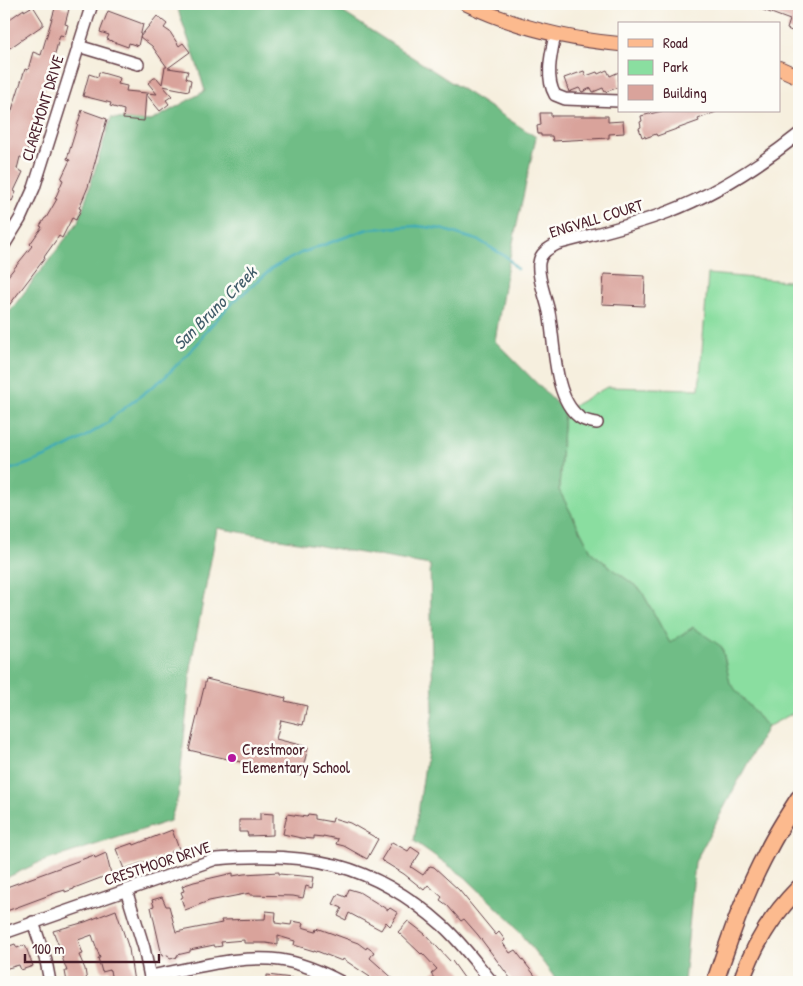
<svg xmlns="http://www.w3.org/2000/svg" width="803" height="986" font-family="'Patrick Hand',sans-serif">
<rect width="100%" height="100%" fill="#fdfcf7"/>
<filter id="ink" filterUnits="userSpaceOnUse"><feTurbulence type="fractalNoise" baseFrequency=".02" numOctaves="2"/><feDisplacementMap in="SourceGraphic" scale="10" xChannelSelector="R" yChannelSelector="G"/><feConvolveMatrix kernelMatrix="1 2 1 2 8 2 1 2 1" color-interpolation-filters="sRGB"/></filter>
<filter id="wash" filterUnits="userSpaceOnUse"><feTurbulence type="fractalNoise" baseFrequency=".0096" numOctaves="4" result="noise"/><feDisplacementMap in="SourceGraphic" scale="20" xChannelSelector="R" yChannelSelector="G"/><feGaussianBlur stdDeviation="1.12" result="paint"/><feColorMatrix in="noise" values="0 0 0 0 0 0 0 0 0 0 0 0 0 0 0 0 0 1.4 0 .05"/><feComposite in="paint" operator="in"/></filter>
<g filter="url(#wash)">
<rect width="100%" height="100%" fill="#f6efde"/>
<path fill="#8adea0" stroke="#6a7e66" d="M708,274L799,282V710L767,727L730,683L722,647L670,643L641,590L592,553L559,490L564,411L607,387L699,389Z"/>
<path fill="#6fbd86" stroke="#5c6e58" d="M176,4H330L536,137L506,275L495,341L564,411L559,490L592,553L641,590L670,643L693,627L722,647L730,683L767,727L695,862L684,982H558L512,922L465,877L414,841L433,710L430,565L217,528L192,659L178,797L170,821L38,863L4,879V319L79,221L111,118L151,121L205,91L196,61Z"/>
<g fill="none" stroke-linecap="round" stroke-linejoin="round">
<path stroke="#3baab9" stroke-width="2.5" d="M4,471C41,462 77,443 109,422L110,419L164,378L200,341L205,332L231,304L274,267L301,253L368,229L417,226L441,229L480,241L508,258L517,269"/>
</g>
<g id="blocks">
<g fill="#d9a39b">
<path d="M747,4H799V34L787,29L790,20Z"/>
<path d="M56,5L69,9L65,24L68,25L65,36L60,35L54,57L57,58L54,69L51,68L25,158L20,157L17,169L23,172L14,191L16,192L12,201L4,197V135L25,69L28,70L33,52L41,55Z"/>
<path d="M33,6L43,22V25L4,52V23L24,9V11Z"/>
<path d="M108,11L143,24L138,46L129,43L128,47L114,42L107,39L109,35L100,32Z"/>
<path d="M157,16L167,24L164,28L170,32L179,46L183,43L190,52L168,68L188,71L186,78L191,80L189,91L163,86L172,96L166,100L169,104L160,111L146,94L144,121L123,119L124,110L110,106L111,103L83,96L89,74L98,77L99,72L120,78L118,84L127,86L126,91L157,94L148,83L154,78H157L162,84L165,67H167L152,46L140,37Z"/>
<path d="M607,70L610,76L619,72V87L605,92L603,88L593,92L591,88L582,92L579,88L569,92L564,78L584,71L586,76L597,72L598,74Z"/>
<path d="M82,110L107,119L88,187L79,208L81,209L76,220L72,218L62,238L59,236L44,257L45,258L4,312V281L32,246L30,244L42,227L40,226L45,218H46L57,199H55L63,180L61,179L70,160L67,159Z"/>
<path d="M662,111H716V112L698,119L699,121L657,136L656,134L645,138V136L642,137L639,128L641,127L640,122L642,121L641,116Z"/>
<path d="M540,113H551V116H608V122L623,121L624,133L609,134V138L553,141L552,136H541V134H538L537,126L541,125Z"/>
<path d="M604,274L645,276L644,306L602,304Z"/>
<path d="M206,679L286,698L285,701L307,706L303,725L281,720L276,739L308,747L301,776L189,750Z"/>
<path d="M260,813L273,814V835L248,836L247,832H239V820H260Z"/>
<path d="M287,814L307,817L308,814L315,815V819L332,822L333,818L350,823L378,839L367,859L344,846L336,844L338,839L323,836V837L313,836V839L301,838L283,834Z"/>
<path d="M172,830L179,849L170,852L171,853L124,869L116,849L133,843L134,845Z"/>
<path d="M392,842L408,851L411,847L420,853L411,867L423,875L430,866L434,867L459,890L496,935L499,932L505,940L502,942L510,953L515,950L540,982H513L478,935L464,919L461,921L447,905L440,900L442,897L428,885L424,890L404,874L381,860Z"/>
<path d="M106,853L111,874L74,888V889L65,892V890L55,893L4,912V888L94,855L95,858Z"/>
<path d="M279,872V874L314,877L312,888L306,886L303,898L293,896L250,895V893L209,901L185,910L181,898L183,897L181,892L184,891L182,886L194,882L233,873V876L244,874Z"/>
<path d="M349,889L359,892L388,910L390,908L398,913L390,926L386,922L381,930L349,913L346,920L338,916L342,908L333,904L338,894L346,897Z"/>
<path d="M162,897L166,906H169L176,932L222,923L221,920L265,919L266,911L276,912L275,923L291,925L292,921L303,923L302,927L316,931L317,928L358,943L366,949L367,947L374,952L370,958L397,982H366L370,977L343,959L342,961L314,950V951L294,945L295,941L278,936V945L266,943H244V940L221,942L222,946L215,947L214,945L190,950V952L177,955L178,957L170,959L168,955L162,956L151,907L154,906L152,900Z"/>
<path d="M116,910L129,949L134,982H112L110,970L102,972L98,958H100L92,935L78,940L83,954L79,955L85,969L87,982H67L65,971H67L62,957L63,956L53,931L85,922Z"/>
<path d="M408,921L425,934L451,962L452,961L467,982H437L431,974L437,969L422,953L421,954L398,932Z"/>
<path d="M15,944L17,948L25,945L33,966L21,970L19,965L4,969V948Z"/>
<path d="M267,975L292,978V982H267Z"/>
</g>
</g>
</g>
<g filter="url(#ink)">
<use href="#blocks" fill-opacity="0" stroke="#643e46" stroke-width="1"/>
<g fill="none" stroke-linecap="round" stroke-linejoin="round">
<defs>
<g id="minor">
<path d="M555,35C551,54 545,78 555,95L565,99L619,101"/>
<path d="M78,46L138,64"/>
<path d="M4,245L20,219L34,188L92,4"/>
<path d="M597,423C590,422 584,421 579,417C553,397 555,342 549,312C546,298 537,276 539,263C540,253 549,248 557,244C594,234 632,226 668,212C715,194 760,165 799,134"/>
<path d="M126,890L144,948L151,982"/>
<path d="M33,922L46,961L50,982"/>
<path d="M4,933L216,859C307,851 371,862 442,925C461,942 476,963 492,982"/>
<path d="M150,976C190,969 240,954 280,960C302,963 322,972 341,982"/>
</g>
<g id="major">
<path d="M467,4C515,27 566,39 619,44"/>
<path d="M779,68L799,77"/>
</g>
<g id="highway">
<path d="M715,982C730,937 745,892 768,850C777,832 788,815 799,798"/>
<path d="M741,982C753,946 772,915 799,888"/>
</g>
</defs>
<use href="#minor" stroke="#643e46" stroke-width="14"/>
<use href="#major" stroke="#643e46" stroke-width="16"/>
<use href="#highway" stroke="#643e46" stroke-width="19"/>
<use href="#minor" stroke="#fff" stroke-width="11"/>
<use href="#major" stroke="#fcba8e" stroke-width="14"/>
<use href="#highway" stroke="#fcba8e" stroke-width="16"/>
</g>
</g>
<circle fill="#b5179e" stroke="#fdfcf7" stroke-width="2" cx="232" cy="758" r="5"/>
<g text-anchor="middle" stroke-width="5" stroke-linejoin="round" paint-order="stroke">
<g font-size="16" fill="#4a1f2b" stroke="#fdfcf7">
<text transform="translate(42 108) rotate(-73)" y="6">CLAREMONT DRIVE</text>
<text transform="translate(596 218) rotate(-17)" y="6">ENGVALL COURT</text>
<text transform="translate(157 863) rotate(-18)" y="6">CRESTMOOR DRIVE</text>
</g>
<g font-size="16" fill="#4a1f2b" stroke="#fdfcf7" text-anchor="start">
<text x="242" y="755">Crestmoor<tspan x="242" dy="18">Elementary School</tspan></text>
</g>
<g font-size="18" font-style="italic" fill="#435e6b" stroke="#fdfcf7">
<text transform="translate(215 308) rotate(-45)" y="6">San Bruno Creek</text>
</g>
</g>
<rect width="803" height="986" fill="none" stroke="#fdfcf7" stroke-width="20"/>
<rect x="618" y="22" width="162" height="90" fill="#fdfcf7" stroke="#b5a4a5"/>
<rect x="628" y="39" width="25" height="8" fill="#fcba8e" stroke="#b5a4a5"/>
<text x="663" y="48" font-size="15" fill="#4a1f2b">Road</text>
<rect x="628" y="60" width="25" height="15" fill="#8adea0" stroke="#b5a4a5"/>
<text x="663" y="72" font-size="15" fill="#4a1f2b">Park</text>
<rect x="628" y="85" width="25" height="15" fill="#d9a39b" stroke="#b5a4a5"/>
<text x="663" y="98" font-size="15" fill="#4a1f2b">Building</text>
<path d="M25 954v8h134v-8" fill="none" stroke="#4a1f2b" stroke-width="2.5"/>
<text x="32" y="954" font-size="15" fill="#4a1f2b" stroke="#fdfcf7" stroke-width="4" paint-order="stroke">100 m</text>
</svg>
